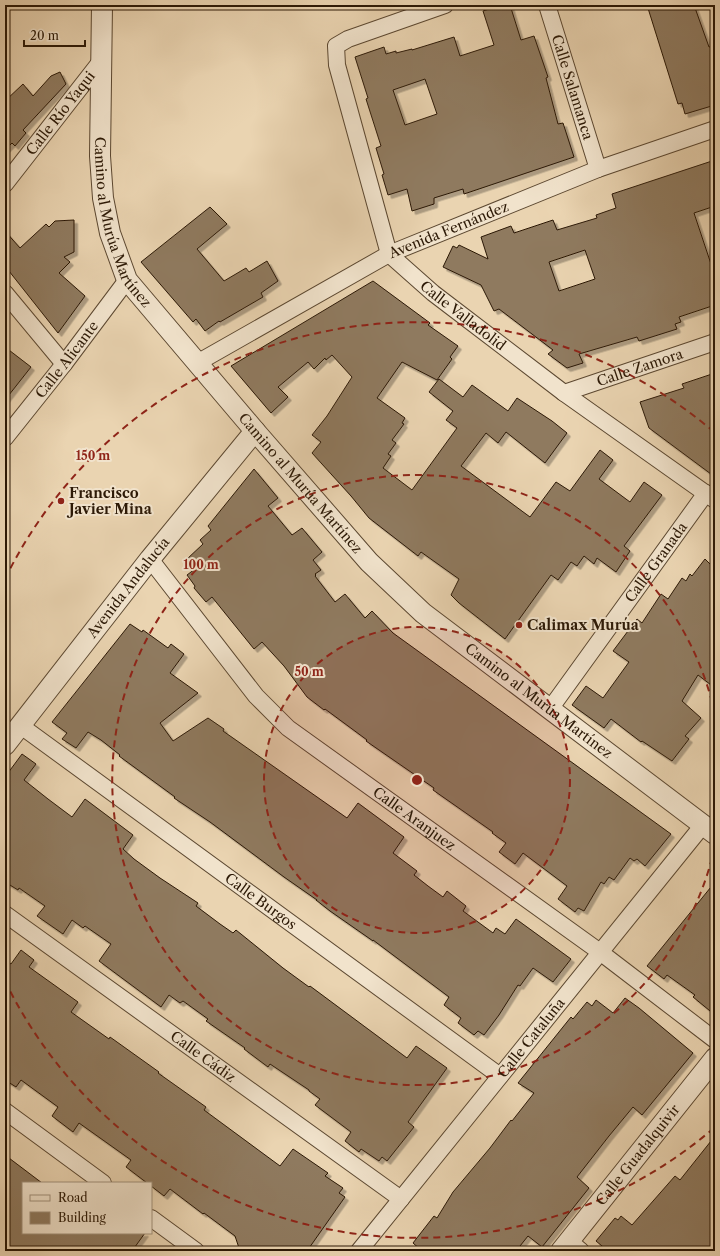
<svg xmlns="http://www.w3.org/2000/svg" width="720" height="1256" font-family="'Libre Caslon Text',serif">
<defs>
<filter id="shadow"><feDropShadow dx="3.5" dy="3.5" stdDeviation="0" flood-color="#0004"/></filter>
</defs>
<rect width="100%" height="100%" fill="#ead4b1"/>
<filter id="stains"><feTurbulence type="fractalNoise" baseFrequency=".005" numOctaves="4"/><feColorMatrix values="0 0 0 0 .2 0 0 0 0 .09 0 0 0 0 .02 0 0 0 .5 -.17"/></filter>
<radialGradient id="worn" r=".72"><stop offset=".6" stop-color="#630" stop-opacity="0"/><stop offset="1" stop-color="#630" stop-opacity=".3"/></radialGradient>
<g fill="#8f7a5f" stroke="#2c1906" fill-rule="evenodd" filter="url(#shadow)">
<path d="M502,5H510L521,40L534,36L548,77L546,78L558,124L563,123L574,157L464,194L463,189L434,198V204L412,211L407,189L388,195L382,175L384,174L376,148L381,146L366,99L368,98L355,57L384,47L386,54L396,51V53L412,49V50L454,37L460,56L494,45L483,11ZM425,79L437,114L405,125L393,90Z"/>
<path d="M647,5H694L709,47L715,46V105L685,114L682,103L678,104Z"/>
<path d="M60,72L66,84L23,130L26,133L15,146L12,143L5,150V101L23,84L33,96L51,76Z"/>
<path d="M715,160V206L694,213L715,276V305L679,317L681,322L675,324L677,329L639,341L637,337L579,354L583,363L567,368L548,354L553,350L499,309L494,311L481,285L443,267L453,246L457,248L459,245L488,259L481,237L511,226L514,233L553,220L557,230L597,218L596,215L616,208L612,194ZM585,250L595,279L559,291L549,262Z"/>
<path d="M210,207L227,224L197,249L224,281L246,268L249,272L267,261L278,281L261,293L263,297L220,322L219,321L205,331L196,319L193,322L141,262Z"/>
<path d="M74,220V252L64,257L70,262L59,273L85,296L58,333L5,266V231L20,248L46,224L49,227L55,221Z"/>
<path d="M373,281L430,323L428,325L458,346L450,357L452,359L437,380L402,362L377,398L405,418L402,423L404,424L392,440L396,443L388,454L391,456L383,468L412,490L457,428L446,420L453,411L429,392L439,379L463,397L472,385L508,411L517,398L552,421L567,433L545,463L506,432L498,443L486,433L461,466L530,517L556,482L570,491L600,450L613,460L599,479L630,502L644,482L662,495L624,546L630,551L616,572L597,558L594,564L584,556L577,566L571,562L558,580L551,575L505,639L459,603L451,595L459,579L421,552L418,556L369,518L351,496L312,453L321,442L312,435L327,416L352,377L332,355L326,360L325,358L314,369L308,362L278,387L288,397L271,413L231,366Z"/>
<path d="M5,347L31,367L5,400Z"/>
<path d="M715,373V477L649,428L640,402L684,388L682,384Z"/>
<path d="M254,469L278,498L268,506L292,535L302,528L322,552L313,560L321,570L315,574L316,575L315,576L335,602L345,594L365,618L372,611L393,633L671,834L645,866L637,859L634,861L630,858L614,880L609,877L604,884L601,882L584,911L578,908L575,912L558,899L567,886L523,853L515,864L499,852L506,843L492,833L493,832L433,790L434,788L366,741L367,740L325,709L324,710L307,697L284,666L262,642L254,649L212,597L206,602L194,588L195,586L187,575L195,569L187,559L203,544L200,540L211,530L208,526Z"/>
<path d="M705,559L715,569V688L698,675L682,701L701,718L685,736L689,739L672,761L642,741L641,742L611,719L604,728L572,705L586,686L603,698L629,662L613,651L637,619L642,623L661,594L668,599L682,578L686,581L690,574L692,576Z"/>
<path d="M130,624L142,632L143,630L168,648L171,644L184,654L170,673L198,693L160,723L173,741L208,718L224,729L223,731L347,818L358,803L404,837L393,853L417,871L414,875L428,886L443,897L447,891L466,906L463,911L493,933L496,928L505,934L516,919L571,959L553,982L533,968L520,986L518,985L499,1015L484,1035L478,1031L474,1035L458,1023L461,1018L444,1005L449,997L373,940V941L330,911L316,900H317L284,877L210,822L174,798L175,797L119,756L120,755L101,740L88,732L76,748L62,739L67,733L52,722Z"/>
<path d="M22,754L36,764L24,780L48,799L72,817L85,799L133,835L123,849L134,859L160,878L198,903L196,906L220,924L233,933L236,930L283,968L309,987L310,986L407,1058L416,1046L447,1068L408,1122L414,1127L387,1161L382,1157L379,1161L361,1149L359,1152L345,1141L351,1132L315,1105L320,1099L309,1091V1090L270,1064L268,1067L244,1049L245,1048L206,1021L208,1019L183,1001L180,1003L169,995L161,1007L99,961L111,944L85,926L83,928L72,920L63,934L37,916L45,906L19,888L18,890L5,882V777Z"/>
<path d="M715,882V1015L693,997L695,995L667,975L664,979L647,966Z"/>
<path d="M21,950L34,960L29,967L78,1002L71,1012L109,1039L110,1037L159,1072L158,1073L206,1107L204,1110L280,1166L293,1149L328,1173L325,1176L343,1188L339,1193L345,1197L307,1251H240L235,1236L204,1213L203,1214L170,1189L164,1196L151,1186V1183H147L126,1167L131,1160L79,1123L73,1132L52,1116L58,1107L21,1080L16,1087L5,1080V960L11,964Z"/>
<path d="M625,998L639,1008L693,1053L642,1115L633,1107L609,1136L577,1177L589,1188L542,1247L528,1236L516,1251H422L413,1243L434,1216L437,1218L453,1192L490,1148L511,1120L512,1121L534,1093L518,1083L571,1017L573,1019L587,1002L592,1006L596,1000L613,1013Z"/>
<path d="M715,1136V1251H608L596,1241L615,1218L618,1220L621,1216L632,1225L675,1176L680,1180Z"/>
<path d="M5,1155L42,1183H23V1233H145L132,1251H5Z"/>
</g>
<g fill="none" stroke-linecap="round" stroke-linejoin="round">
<defs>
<g id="minor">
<path id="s1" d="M445,5L348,39L336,46L337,65L389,254L433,293L564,393L715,500"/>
<path id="s2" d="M547,5L598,169"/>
<path id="s3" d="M5,184L101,61"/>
<path d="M5,293L64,364"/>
<path id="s4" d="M197,363L389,254L598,169L715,129"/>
<path id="s5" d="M564,393L715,342"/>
<path id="s6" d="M5,438L64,364L127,280"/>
<path id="s7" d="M150,559L256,696L288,728L600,952L715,1040"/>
<path id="s8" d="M550,709L706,493"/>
<path id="s9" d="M21,726L500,1076"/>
<path id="s10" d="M5,914L401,1199"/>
<path d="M5,1111L103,1183"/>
<path d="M151,1218L196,1251"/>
<path d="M569,1241L581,1251"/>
<path id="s11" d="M359,1251L703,825"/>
</g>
<g id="tertiary">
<path id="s12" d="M102,5L100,156L103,198L110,233L127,280L255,431L369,562L423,613L715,834"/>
<path id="s13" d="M5,745L150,559L255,431"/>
<path id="s14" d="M561,1251L715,1058"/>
</g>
</defs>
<use href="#minor" stroke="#5c4831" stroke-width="18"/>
<use href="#tertiary" stroke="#5c4831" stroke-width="22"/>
<use href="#minor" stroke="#f1e3cc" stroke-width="16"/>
<use href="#tertiary" stroke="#f1e3cc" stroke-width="20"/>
</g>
<circle cx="417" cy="780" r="153" fill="#8f2418" fill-opacity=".12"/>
<g fill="none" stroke="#8f2418" stroke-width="2" stroke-dasharray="7 5">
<circle cx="417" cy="780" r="153"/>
<path d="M715 846A305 305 0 1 1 715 714"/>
<path d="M714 1128A458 458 0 0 1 5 981M5 579A458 458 0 0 1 714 432"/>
</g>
<g fill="#8f2418" stroke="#f1e3cc" stroke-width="1.5">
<circle cx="61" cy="501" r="4"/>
<circle cx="519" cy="625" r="4"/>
</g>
<g text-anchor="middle" stroke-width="4" stroke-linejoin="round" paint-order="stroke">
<g font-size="14" fill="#2c1906" stroke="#f1e3cc">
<text dy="5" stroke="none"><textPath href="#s2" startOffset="86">Calle Salamanca</textPath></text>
<text dy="5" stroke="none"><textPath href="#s3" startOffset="90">Calle Río Yaqui</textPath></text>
<text dy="5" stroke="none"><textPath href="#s12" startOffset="222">Camino al Murúa Martínez</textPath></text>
<text dy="5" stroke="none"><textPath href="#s4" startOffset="285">Avenida Fernández</textPath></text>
<text dy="5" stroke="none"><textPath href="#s1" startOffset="428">Calle Valladolid</textPath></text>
<text dy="5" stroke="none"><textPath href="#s6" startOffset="100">Calle Alicante</textPath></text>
<text dy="5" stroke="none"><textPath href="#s5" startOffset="80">Calle Zamora</textPath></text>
<text dy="5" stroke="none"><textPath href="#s12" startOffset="546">Camino al Murúa Martínez</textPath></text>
<text dy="5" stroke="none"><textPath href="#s8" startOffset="181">Calle Granada</textPath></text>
<text dy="5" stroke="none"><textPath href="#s13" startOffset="200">Avenida Andalucía</textPath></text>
<text dy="5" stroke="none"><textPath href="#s12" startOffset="870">Camino al Murúa Martínez</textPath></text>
<text dy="5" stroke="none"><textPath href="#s7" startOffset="374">Calle Aranjuez</textPath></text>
<text dy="5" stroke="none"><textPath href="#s9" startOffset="297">Calle Burgos</textPath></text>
<text dy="5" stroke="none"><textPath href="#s11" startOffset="274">Calle Cataluña</textPath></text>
<text dy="5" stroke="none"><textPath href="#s10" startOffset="244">Calle Cádiz</textPath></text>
<text dy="5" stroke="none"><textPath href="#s14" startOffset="123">Calle Guadalquivir</textPath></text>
</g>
<g font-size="14" font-weight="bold" fill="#2c1906" stroke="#f1e3cc" text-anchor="start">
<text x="69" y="498">Francisco<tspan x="69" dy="16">Javier Mina</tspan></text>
<text x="527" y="630">Calimax Murúa</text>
</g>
</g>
<circle cx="417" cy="780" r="6" fill="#8f2418" stroke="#f1e3cc" stroke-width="2"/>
<g font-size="12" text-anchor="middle" font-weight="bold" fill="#8f2418" stroke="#f1e3cc" stroke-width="4" stroke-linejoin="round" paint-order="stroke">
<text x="93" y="460">150 m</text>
<text x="201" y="569">100 m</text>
<text x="309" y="676">50 m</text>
</g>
<rect width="720" height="1256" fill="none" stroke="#ead4b1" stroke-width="20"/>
<rect x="6" y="6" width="708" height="1244" fill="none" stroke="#2c1906" stroke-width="2"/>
<rect x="10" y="10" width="700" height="1236" fill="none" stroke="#2c1906"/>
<rect x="22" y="1182" width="130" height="52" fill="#f1e3cc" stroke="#a2927d"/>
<rect x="30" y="1195" width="20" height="6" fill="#f1e3cc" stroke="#a2927d"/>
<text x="58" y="1202" font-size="12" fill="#2c1906">Road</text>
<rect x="30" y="1212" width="20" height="12" fill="#8f7a5f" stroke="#a2927d"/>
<text x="58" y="1222" font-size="12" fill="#2c1906">Building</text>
<path d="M24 40v6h61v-6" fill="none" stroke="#2c1906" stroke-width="2"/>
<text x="30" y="40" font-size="12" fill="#2c1906" stroke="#f1e3cc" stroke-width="3" paint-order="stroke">20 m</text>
<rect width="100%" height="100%" filter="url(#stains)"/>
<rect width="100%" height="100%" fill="url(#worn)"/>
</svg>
